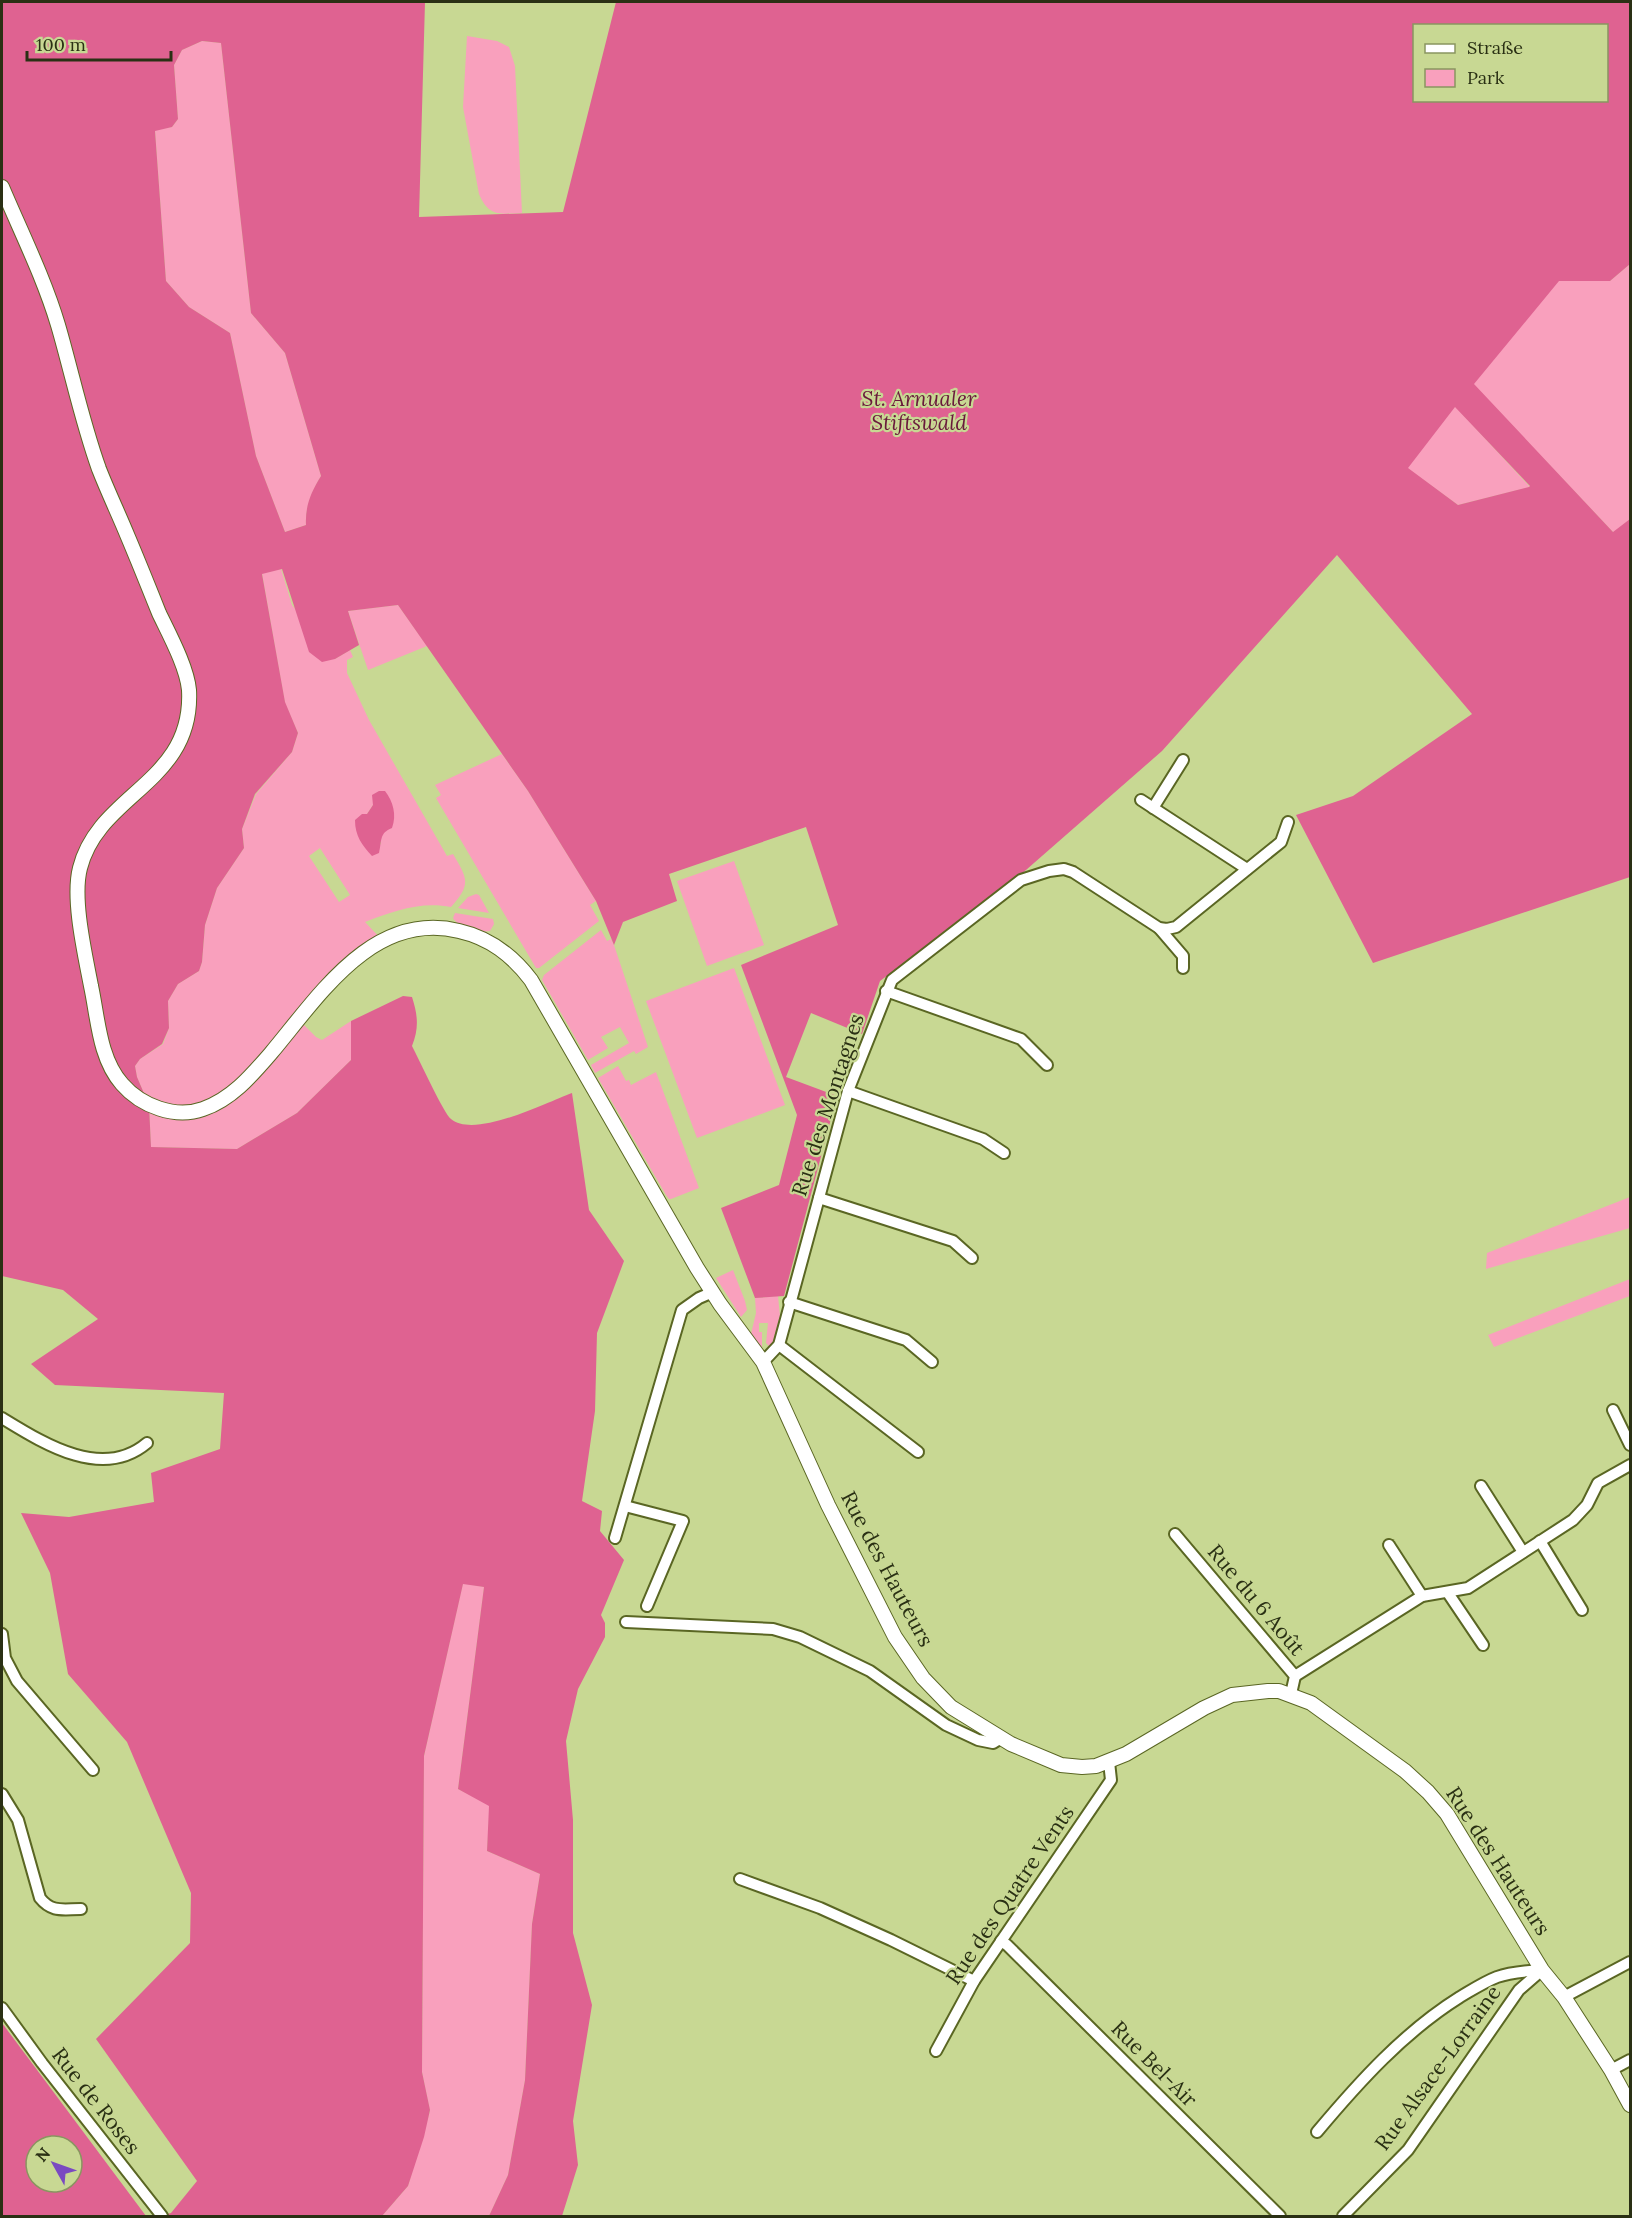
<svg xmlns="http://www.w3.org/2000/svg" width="1632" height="2218" font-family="Lora,serif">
<rect width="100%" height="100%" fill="#c8d893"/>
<g fill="#f9a0bd" fill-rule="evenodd">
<path d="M467,36L497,41L509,47L515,66L522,213C499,214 489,217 479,194L463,107Z"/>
<path d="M202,41L221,43L251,313L285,353L321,476C312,491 305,508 306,525L285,532L256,456L230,333L189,307L166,281L155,130L172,127L178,119L174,65L182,50Z"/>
<path d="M1630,264V519L1614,533L1473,384L1559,280L1610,281Z"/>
<path d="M1455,406L1530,487L1458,505L1407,468Z"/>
<path d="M281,569L292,605L335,659L350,650L353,657L347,660V673L369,720L447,856L453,854C467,878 472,884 451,907C421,901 393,911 365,922L382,940L299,1020L316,1037L322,1040L351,1021V1060L297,1113L237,1149L151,1147L149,1105L137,1077L135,1066L140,1059L163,1044L169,1028L168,1001L178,984L199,971L202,962L205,925L217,888L244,848L242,829L256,794L292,752L298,733L285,703L262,573ZM373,805L385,831L381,836V845L362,814H367ZM320,848L350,895L339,902L309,856Z"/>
<path d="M398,605L427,646L368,670L348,611Z"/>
<path d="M502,754L528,791L596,901L590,905L599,921L539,968H536L436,798L441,795L435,785Z"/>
<path d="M734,861L764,945L707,966L677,881Z"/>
<path d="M476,894L479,895L489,913L458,908L468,897Z"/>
<path d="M455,913L493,919L494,924L490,931C480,933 458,927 453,918Z"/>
<path d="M601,930L607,941L611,939L614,945L648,1047L636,1054L634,1051L595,1073L591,1065L629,1043L620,1027L601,1037L608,1048L588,1060L542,980L544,975Z"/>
<path d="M734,968L785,1105L697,1138L646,1001Z"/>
<path d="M618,1066L626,1081L629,1080L631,1085L656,1072L699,1188L671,1199H669L666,1195L598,1078Z"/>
<path d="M1630,1197V1228L1486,1269L1487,1253Z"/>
<path d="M733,1270L745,1301L747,1310L741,1317L716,1278Z"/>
<path d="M1630,1279V1296L1494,1347L1488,1335Z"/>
<path d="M778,1296L780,1316L771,1348L766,1343L768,1323H759V1332H762V1347H759L751,1334L756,1313L755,1298Z"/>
<path d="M463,1583L484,1587L458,1789L490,1805L487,1851L540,1874L532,1924L525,2080L508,2175L489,2216H382L408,2186L430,2111L422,2072L424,1756Z"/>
</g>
<g fill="#df6291" fill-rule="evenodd">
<path d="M2,2H425L419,217L563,212L616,2H1630V264L1610,281H1559L1474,384L1613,532L1630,519V877L1373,963L1296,815L1353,796L1472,714L1337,555L1162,751L1010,884L880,981L862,1034L811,1013L786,1077L837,1096L784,1296L755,1298L721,1208L779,1185L797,1115L741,965L838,925L806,827L669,874L677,901L623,922L614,945L596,901L528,791L398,605L348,611L359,645L335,659L322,662L309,652L282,569L262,574L285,702L298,733L292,752L255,794L242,829L244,848L217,888L205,925L202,962L199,971L178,984L168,1001L169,1028L162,1044L140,1059L135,1066L137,1077L149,1105L151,1147L237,1149L297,1113L351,1060V1021L403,996L412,997C418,1016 419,1028 412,1046C419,1059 444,1114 451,1119C475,1139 545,1103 572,1093L589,1210L624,1261L597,1333L595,1411L582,1501L602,1511L600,1531L624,1560L601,1615L605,1623V1637L578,1689L566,1741L573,1820V1933L592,2005L573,2121L578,2165L562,2216H489L508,2175L525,2080L532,1924L540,1874L487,1851L489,1806L458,1789L484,1587L463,1584L424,1756L422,2072L430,2110L424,2137L408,2186L382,2216H161L171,2213L197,2181L96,2039L190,1943L191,1893L127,1742L68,1674L50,1573L21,1513L69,1517L154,1502L151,1473L220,1449L224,1393L55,1385L31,1364L98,1319L63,1290L2,1276ZM1414,26H1606V100H1414ZM202,41L221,43L251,313L285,353L321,476C311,492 305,506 306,525L285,532L256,456L230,333L189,307L166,281L155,131L172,127L178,119L174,65L182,50ZM1455,407L1530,486L1529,487L1458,505L1408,468Z"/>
<path d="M379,791H385C393,801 397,815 392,828C379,833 382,841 379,853L372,856C362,845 355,836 355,820L362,814H367L373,805L372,795Z"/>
<path d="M2,2023L146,2216H2ZM36,2146H72V2182H36Z"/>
</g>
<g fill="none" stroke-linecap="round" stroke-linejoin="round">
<defs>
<g id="minor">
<path d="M1141,800L1247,869"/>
<path d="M1153,808L1183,760"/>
<path d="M1159,928L1183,956V968"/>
<path d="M886,991L1021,1039L1047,1065"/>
<path d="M848,1091L983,1139L1004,1153"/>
<path d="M819,1198L953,1241L972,1258"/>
<path d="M789,1302L906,1340L932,1362"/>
<path d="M779,1345L918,1452"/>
<path d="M763,1362L779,1345L848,1091L892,980L1021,880L1049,871L1064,869L1073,872L1159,928L1167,929L1176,927L1281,842L1288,822"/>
<path d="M1613,1410L1630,1445"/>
<path d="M2,1418C43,1443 102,1481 147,1443"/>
<path d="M1481,1486L1523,1552"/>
<path d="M625,1506L683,1521L647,1606"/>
<path d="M1175,1534L1295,1676L1291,1694"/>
<path d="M615,1538L682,1310L699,1298L713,1292"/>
<path d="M1540,1541L1582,1610"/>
<path d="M1389,1545L1422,1596"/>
<path d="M1448,1593L1483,1645"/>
<path d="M626,1622L773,1629L800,1637L870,1671L946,1725L978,1740L993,1743L1001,1738"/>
<path d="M2,1634L5,1658L17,1681L93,1770"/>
<path d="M1295,1676L1422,1596L1468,1588L1573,1520L1587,1505L1598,1483L1630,1465"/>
<path d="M2,1794L18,1820L40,1898C52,1913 63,1909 81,1909"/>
<path d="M740,1879L820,1908L891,1940L974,1981"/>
<path d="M1001,1941L1007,1945L1280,2216"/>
<path d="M1564,1997L1630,1962"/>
<path d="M2,2008L42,2063L162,2216"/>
<path d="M936,2051L974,1981L1111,1780L1109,1762"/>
<path d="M1611,2070L1630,2060"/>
<path d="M1317,2132C1359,2082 1404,2032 1460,1997C1472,1990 1484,1982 1497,1977C1511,1972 1527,1971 1542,1970"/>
<path d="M1343,2216L1408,2150L1519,1990L1542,1970"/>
</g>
<path id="tertiary" d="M2,187C21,232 44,278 58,325C72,373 82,422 99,469C108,492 119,515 128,537C139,563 149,588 159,613C169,634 187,667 189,690C194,783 99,793 80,868C72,899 85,954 91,986C98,1018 99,1058 122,1084C141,1106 175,1119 203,1109C232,1099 252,1075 271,1053C319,996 373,910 459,931C490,938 512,955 531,980L697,1268L720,1304L763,1362L828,1505L895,1637L923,1678L951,1707L1011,1744L1061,1765L1082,1767L1096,1766L1126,1754L1204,1708L1232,1695L1268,1691H1279L1311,1703L1405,1771L1428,1792L1447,1814L1542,1970L1564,1997L1611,2070L1630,2105"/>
</defs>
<use href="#minor" stroke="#5a6623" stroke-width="14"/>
<use href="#tertiary" stroke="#5a6623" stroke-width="16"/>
<use href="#minor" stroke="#fff" stroke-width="10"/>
<use href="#tertiary" stroke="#fff" stroke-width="14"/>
</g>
<g text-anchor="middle" stroke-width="4.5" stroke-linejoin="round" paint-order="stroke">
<g font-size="21" font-style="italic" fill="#69193b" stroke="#c8d893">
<text x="919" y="406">St. Arnualer<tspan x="919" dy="24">Stiftswald</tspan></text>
</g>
<g font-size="21" fill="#2a3014" stroke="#c8d893">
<text transform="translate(828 1105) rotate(-72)" y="7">Rue des Montagnes</text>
<text transform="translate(887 1569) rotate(62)" y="7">Rue des Hauteurs</text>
<text transform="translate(1256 1600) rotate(50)" y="7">Rue du 6 Août</text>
<text transform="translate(1498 1861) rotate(57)" y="7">Rue des Hauteurs</text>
<text transform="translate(1010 1895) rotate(-56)" y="7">Rue des Quatre Vents</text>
<text transform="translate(1154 2064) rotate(45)" y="7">Rue Bel-Air</text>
<text transform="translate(1438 2068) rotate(-54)" y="7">Rue Alsace-Lorraine</text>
<text transform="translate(96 2101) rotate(52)" y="7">Rue de Roses</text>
</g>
</g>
<rect width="1632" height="2218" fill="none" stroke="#2a3014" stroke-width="6"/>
<rect x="1413" y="24" width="195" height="78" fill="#c8d893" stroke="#899560" stroke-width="1.5"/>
<rect x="1425" y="44" width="30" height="9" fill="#ffffff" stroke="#899560" stroke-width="1.5"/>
<text x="1467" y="54" font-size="18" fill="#2a3014">Straße</text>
<rect x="1425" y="69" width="30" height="18" fill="#f9a0bd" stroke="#899560" stroke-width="1.5"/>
<text x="1467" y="84" font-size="18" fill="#2a3014">Park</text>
<g transform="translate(54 2164) rotate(310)"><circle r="28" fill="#c8d893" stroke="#899560" stroke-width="1.5"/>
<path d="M0-4.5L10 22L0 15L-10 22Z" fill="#7a49c1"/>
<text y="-9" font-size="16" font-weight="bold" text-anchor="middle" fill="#2a3014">N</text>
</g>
<path d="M27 51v9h144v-9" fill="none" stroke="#2a3014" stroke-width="3"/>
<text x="36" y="51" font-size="18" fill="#2a3014" stroke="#c8d893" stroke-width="4.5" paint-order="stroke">100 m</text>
</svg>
